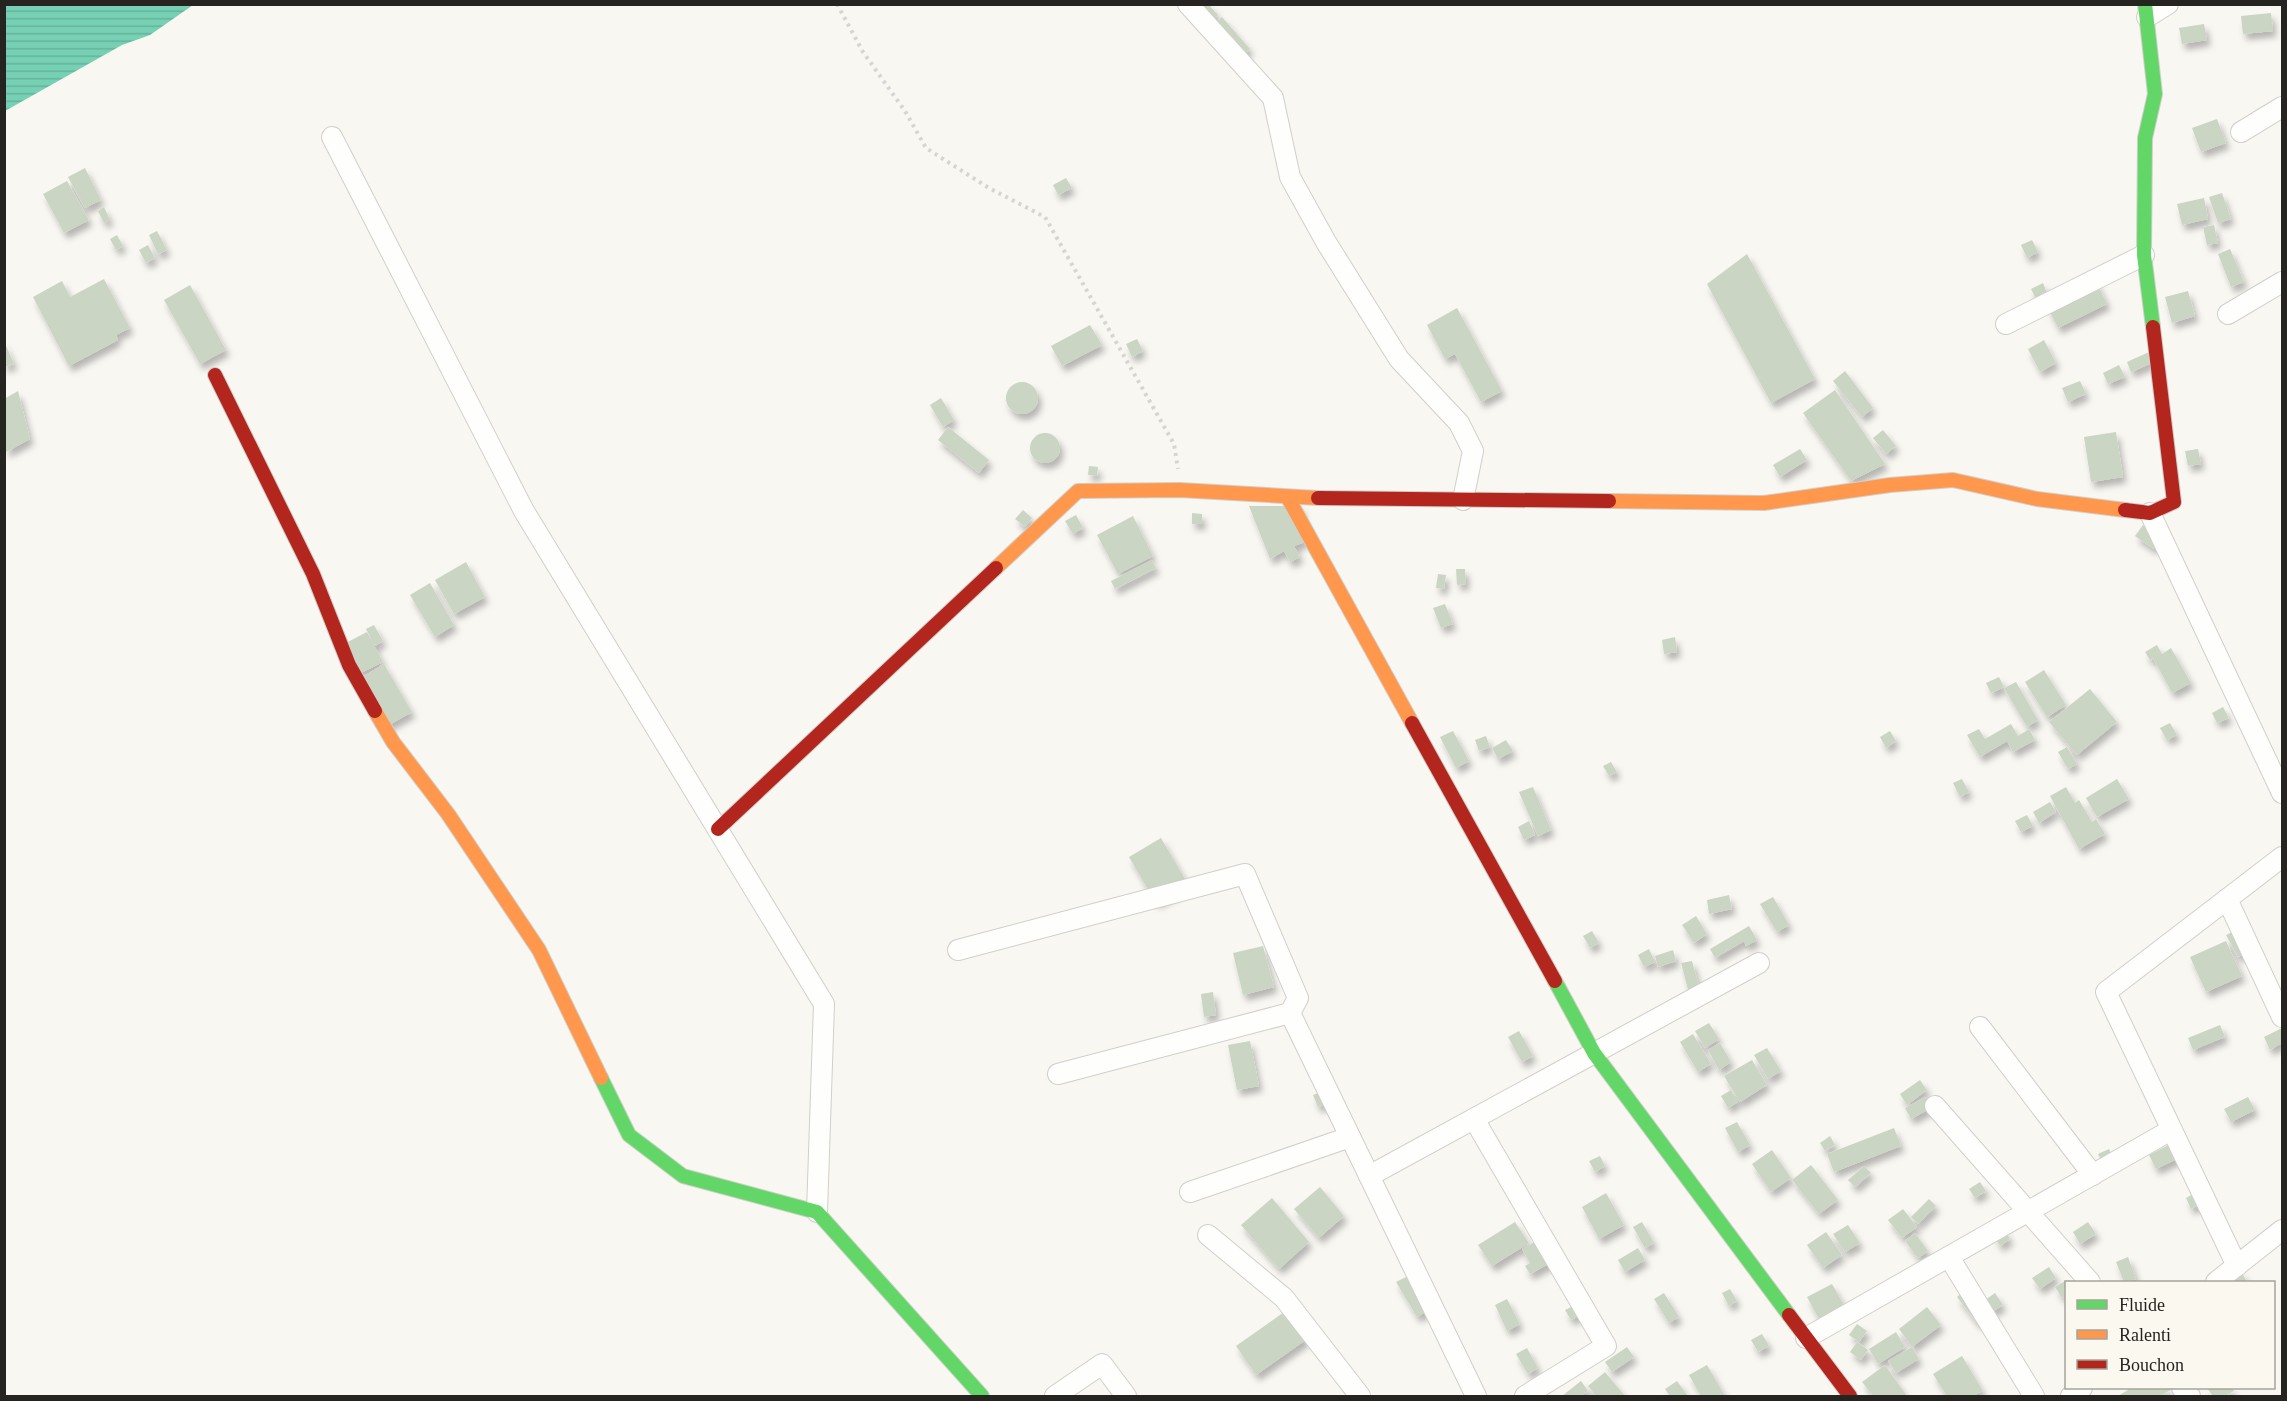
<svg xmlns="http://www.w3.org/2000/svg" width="2287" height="1401" font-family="Georgia,serif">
<defs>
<pattern id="water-rules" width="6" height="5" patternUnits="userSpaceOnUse" patternTransform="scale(1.5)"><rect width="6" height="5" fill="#76d0b4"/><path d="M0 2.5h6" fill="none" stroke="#66b29a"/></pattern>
<filter id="shadow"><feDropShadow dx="3.5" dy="6" stdDeviation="3" flood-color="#0004"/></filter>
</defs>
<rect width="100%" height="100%" fill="#f8f7f2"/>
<path fill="url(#water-rules)" d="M5,4H193V5L150,35L122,45L5,111Z"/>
<g fill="#cbd5c3" filter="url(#shadow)">
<path d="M1186,4H1208L1218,15L1208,25Z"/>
<path d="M2271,13L2273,31L2243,34L2241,16Z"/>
<path d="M1222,17L1250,49L1239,59L1210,27Z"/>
<path d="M2204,24L2207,40L2182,44L2179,28Z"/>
<path d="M2217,119L2226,143L2201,152L2192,128Z"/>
<path d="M85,168L101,200L85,208L68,177Z"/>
<path d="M1066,178L1072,188L1058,195L1053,185Z"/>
<path d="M67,181L89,220L64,233L43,194Z"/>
<path d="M2222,193L2231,219L2218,223L2209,197Z"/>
<path d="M2204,198L2208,219L2182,225L2177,204Z"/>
<path d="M104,207L110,220L104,223L98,211Z"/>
<path d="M2214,225L2218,243L2207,245L2203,227Z"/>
<path d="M157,231L167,250L158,254L149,235Z"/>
<path d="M117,235L123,246L116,250L110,239Z"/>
<path d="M2032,240L2038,252L2027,258L2021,245Z"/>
<path d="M148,245L155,258L146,263L139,250Z"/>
<path d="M2230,249L2244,282L2231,287L2218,254Z"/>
<path d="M1747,254L1815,379L1771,403L1707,284Z"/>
<path d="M104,279L130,328L116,335L118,340L69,366L33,297L62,281L70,297Z"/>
<path d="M2096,281L2107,304L2058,328L2047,306Z"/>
<path d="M2043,283L2049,298L2038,303L2031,289Z"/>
<path d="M190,285L226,350L200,364L164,300Z"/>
<path d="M2188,291L2195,316L2172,323L2165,297Z"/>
<path d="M1457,308L1502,391L1481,402L1455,354L1445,359L1427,325Z"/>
<path d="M1090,325L1102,345L1062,366L1051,346Z"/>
<path d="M1137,339L1143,351L1132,357L1126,344Z"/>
<path d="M2044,340L2056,363L2040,372L2028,349Z"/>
<path d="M4,341L14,364L4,367Z"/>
<path d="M2149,352L2154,362L2131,372L2127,362Z"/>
<path d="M2119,365L2125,377L2108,384L2103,373Z"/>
<path d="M1845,371L1873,408L1862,417L1833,381Z"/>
<path d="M2080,381L2086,394L2068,402L2062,388Z"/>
<circle cx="1022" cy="398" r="16"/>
<path d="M1835,390L1885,464L1851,481L1803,413Z"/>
<path d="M18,391L30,439L6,452L4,399Z"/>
<path d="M941,398L954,420L943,427L930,405Z"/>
<path d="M948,427L989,460L979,473L938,440Z"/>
<path d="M1883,430L1896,446L1886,454L1873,438Z"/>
<path d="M2116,432L2123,477L2091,482L2084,437Z"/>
<circle cx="1045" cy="448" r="15"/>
<path d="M1800,449L1807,460L1780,477L1773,465Z"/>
<path d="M2198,449L2201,464L2188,466L2185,451Z"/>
<path d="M1089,466L1098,467L1097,476L1088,475Z"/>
<path d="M1249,506H1301L1305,542L1294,546L1300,557L1290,562L1284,551L1270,559Z"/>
<path d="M1023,510L1032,518L1025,527L1015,519Z"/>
<path d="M1192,513L1202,514V524H1192Z"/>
<path d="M1076,515L1083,528L1073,534L1065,521Z"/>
<path d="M1133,516L1153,556L1118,574L1097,535Z"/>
<path d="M2143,525L2161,539L2154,549L2135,536Z"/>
<path d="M1152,560L1156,568L1115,589L1111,581Z"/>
<path d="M466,562L485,597L454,614L435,580Z"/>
<path d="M1456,569H1465L1466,584L1457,585Z"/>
<path d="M1438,574L1446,575L1444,589L1436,588Z"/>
<path d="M430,583L454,625L435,637L410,595Z"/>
<path d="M1445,604L1453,624L1441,628L1433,608Z"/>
<path d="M374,625L383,641L375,646L366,629Z"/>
<path d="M367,632L383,662L357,675L342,645Z"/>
<path d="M1675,637L1677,652L1664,654L1662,640Z"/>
<path d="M2157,645L2162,654L2171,648L2191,683L2172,693L2153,658L2150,660L2145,652Z"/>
<path d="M384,664L412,712L387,726L359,679Z"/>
<path d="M2044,670L2066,705L2047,717L2025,682Z"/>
<path d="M1999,677L2004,687L1991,693L1986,683Z"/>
<path d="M2016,682L2038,720L2027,727L2004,688Z"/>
<path d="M2090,689L2117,722L2077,755L2049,722Z"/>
<path d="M2223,707L2229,718L2217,723L2212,713Z"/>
<path d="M2170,723L2177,735L2167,740L2160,728Z"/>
<path d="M2011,724L2018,736L2029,729L2035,740L2013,752L2007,741L1980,757L1967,735L1979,729L1985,739Z"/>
<path d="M1453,731L1469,761L1456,768L1440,737Z"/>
<path d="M1890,731L1896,741L1886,748L1880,737Z"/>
<path d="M1486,736L1490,747L1479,751L1475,740Z"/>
<path d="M1506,740L1513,751L1498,759L1492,748Z"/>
<path d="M2067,747L2077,764L2068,769L2058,752Z"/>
<path d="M1611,762L1617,772L1609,776L1603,766Z"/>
<path d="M1962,779L1969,792L1960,797L1953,783Z"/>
<path d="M2117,779L2129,799L2097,817L2086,798Z"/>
<path d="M1533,787L1551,830L1538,836L1519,792Z"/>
<path d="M2066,787L2075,803L2079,800L2092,822L2096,819L2105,834L2079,849L2050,796Z"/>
<path d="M2050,802L2056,812L2039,823L2033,812Z"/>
<path d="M2027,815L2033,826L2021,832L2015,821Z"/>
<path d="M1529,821L1535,835L1524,840L1518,827Z"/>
<path d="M1161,838L1188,884L1156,903L1129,857Z"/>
<path d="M1729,895L1732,909L1709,914L1707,900Z"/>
<path d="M1773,897L1789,925L1777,932L1760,904Z"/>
<path d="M1696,916L1707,934L1694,943L1682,925Z"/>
<path d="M1749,926L1757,940L1746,946L1744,941L1715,958L1710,949Z"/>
<path d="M2239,929L2250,951L2238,957L2226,935Z"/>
<path d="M1592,931L1599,943L1590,948L1583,936Z"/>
<path d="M2226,941L2242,976L2206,992L2190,957Z"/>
<path d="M1263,946L1274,987L1243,995L1233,953Z"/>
<path d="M1649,949L1655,962L1644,967L1638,955Z"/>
<path d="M1673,950L1676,961L1658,967L1655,956Z"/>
<path d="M1692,961L1700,990L1689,993L1681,963Z"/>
<path d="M1213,992L1216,1015L1204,1017L1201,994Z"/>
<path d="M1709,1023L1719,1039L1705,1048L1695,1031Z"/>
<path d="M2220,1025L2225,1037L2193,1050L2188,1038Z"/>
<path d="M2282,1028V1043L2270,1050L2264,1037Z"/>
<path d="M1519,1031L1533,1056L1522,1062L1508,1037Z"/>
<path d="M1693,1034L1711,1064L1698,1072L1680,1042Z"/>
<path d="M1250,1041L1259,1086L1237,1090L1228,1045Z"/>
<path d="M1720,1043L1731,1062L1719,1070L1708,1050Z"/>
<path d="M1767,1048L1781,1071L1768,1079L1754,1055Z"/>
<path d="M1752,1060L1767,1085L1740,1102L1724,1076Z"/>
<path d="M1920,1080L1927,1090L1907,1105L1900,1094Z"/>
<path d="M1731,1090L1738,1102L1728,1108L1721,1096Z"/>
<path d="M1324,1091L1329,1103L1318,1107L1313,1095Z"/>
<path d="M1925,1097L1931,1108L1911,1119L1905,1108Z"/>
<path d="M2248,1097L2255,1110L2231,1122L2224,1109Z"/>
<path d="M1737,1122L1750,1145L1738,1152L1725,1128Z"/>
<path d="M1894,1128L1901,1146L1834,1172L1827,1154Z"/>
<path d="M1830,1136L1835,1145L1825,1151L1820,1143Z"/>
<path d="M2176,1141L2183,1156L2156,1169L2149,1155Z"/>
<path d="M2109,1149L2114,1160L2103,1165L2098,1154Z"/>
<path d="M1772,1150L1791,1178L1771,1192L1752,1164Z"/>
<path d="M1600,1156L1605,1166L1595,1172L1589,1161Z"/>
<path d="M1811,1165L1838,1200L1819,1214L1792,1180Z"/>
<path d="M1864,1166L1871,1173L1855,1187L1848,1180Z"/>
<path d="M1980,1182L1986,1191L1975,1198L1969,1189Z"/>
<path d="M1320,1187L1344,1216L1319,1238L1294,1209Z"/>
<path d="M1606,1193L1624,1225L1599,1239L1582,1207Z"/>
<path d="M2195,1193L2201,1204L2191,1209L2186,1198Z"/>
<path d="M1272,1198L1309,1242L1279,1269L1241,1225Z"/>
<path d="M1929,1199L1936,1206L1918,1224L1911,1217Z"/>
<path d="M1903,1209L1917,1227L1902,1238L1888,1220Z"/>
<path d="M1515,1222L1529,1243L1492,1266L1478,1245Z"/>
<path d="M1642,1222L1654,1243L1645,1248L1633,1227Z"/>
<path d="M2088,1222L2096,1234L2080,1244L2073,1232Z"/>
<path d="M1848,1225L1860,1243L1845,1252L1833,1234Z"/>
<path d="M2004,1229L2010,1239L2000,1246L1994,1236Z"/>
<path d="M1826,1232L1842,1255L1823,1268L1807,1245Z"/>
<path d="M1915,1233L1928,1251L1918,1258L1905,1241Z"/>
<path d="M1543,1237L1556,1260L1530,1274L1525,1266L1530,1263L1522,1249Z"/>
<path d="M1638,1248L1645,1260L1625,1272L1618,1260Z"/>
<path d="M2128,1257L2136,1279L2124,1282L2116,1262Z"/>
<path d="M2049,1267L2056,1278L2040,1289L2032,1278Z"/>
<path d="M2241,1271L2247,1282H2229Z"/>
<path d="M1410,1275L1429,1310L1417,1317L1396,1282Z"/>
<path d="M2065,1281L2066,1295L2062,1298L2055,1287Z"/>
<path d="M1832,1284L1844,1305L1819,1319L1807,1297Z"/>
<path d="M1730,1289L1737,1301L1729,1306L1722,1293Z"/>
<path d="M1965,1290L1986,1317L1978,1324L1957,1297Z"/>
<path d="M1664,1293L1679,1317L1669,1323L1654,1299Z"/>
<path d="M1995,1293L2003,1305L1992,1312L1985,1300Z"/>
<path d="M1507,1299L1520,1324L1507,1331L1495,1305Z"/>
<path d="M1577,1304L1582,1314L1571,1320L1565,1310Z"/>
<path d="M1927,1307L1941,1325L1912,1347L1899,1329Z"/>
<path d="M1287,1310L1307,1339L1256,1375L1236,1346Z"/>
<path d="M1857,1324L1867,1331L1859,1342L1849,1335Z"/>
<path d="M1896,1332L1905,1347L1878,1364L1869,1349Z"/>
<path d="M1762,1334L1769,1346L1758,1352L1751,1340Z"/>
<path d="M1857,1342L1868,1350L1861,1360L1850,1352Z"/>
<path d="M1627,1347L1634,1357L1612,1372L1605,1362Z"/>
<path d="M1912,1347L1919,1359L1896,1373L1888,1361Z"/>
<path d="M1527,1348L1538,1368L1528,1374L1516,1354Z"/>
<path d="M1962,1356L1983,1391L1973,1396H1947L1933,1374Z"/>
<path d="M1707,1365L1725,1396H1701L1689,1375Z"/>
<path d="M1885,1365L1907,1396H1873L1862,1382Z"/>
<path d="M1605,1372L1625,1396H1596L1588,1386Z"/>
<path d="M1581,1381L1588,1391L1581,1396H1562Z"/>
<path d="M1677,1381L1688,1396H1670L1665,1389Z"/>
<path d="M2131,1388H2174L2160,1396H2118Z"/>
<path d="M2207,1388H2232L2234,1391L2225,1396H2213Z"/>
</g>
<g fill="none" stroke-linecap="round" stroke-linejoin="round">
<defs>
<g id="street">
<path d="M1188,4L1273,98L1290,177L1326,242L1399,359L1459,423L1473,451L1463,500"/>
<path d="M2147,17L2168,4"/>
<path d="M2241,132L2282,107"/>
<path d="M332,137L524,511L824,1004L817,1212"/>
<path d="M2228,314L2282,282"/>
<path d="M2006,324L2144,255"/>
<path d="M2150,513L2282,793"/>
<path d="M2227,899L2282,1017"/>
<path d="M958,950L1245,874L1298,998L1290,1013L1058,1074"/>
<path d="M1290,1013L1476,1396"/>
<path d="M1980,1027L2093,1175"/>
<path d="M1935,1106L2090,1282"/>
<path d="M1474,1119L1606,1346L1525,1396"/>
<path d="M1369,1176L1759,963"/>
<path d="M1190,1192L1350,1137"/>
<path d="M1208,1235L1284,1298L1360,1396"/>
<path d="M1949,1257L2034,1396"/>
<path d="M2237,1266L2106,992L2282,857"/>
<path d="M2216,1282L2282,1230"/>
<path d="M1806,1338L2171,1130"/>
<path d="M2182,1388L2190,1396"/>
<path d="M1055,1396L1102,1364L1126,1396"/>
<path d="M2071,1396L2082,1388"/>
</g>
<g id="fast">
<path d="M2145,4L2155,94L2145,138L2144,255L2153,327"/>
<path d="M1555,981L1594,1053L1789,1315"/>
<path d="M601,1078L629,1135L683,1176L817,1212L982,1396"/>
</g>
<g id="slow">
<path d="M1288,498L1412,723"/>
<path d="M1609,501L1764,503L1890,485L1953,480L2037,499L2125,510"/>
<path d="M996,568L1078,491L1180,490L1318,498"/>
<path d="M375,711L393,742L448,814L539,950L601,1078"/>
</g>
<g id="jam">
<path d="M215,375L313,574L349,665L375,711"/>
<path d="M1318,498L1609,501"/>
<path d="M2125,510L2150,513L2174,502L2153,327"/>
<path d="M1412,723L1555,981"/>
<path d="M718,829L996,568"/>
<path d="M1789,1315L1850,1396"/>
</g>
</defs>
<use href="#street" stroke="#d0cfcb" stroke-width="22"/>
<use href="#fast" stroke="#d0cfcb" stroke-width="16"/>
<use href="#slow" stroke="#d0cfcb" stroke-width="16"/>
<use href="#jam" stroke="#d0cfcb" stroke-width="16"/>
<path stroke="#d5d5d3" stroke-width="4" stroke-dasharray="3 4.5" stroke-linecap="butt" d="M837,4L863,52L905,111L926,148L989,188L1045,217L1174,444L1178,469"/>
<use href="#street" stroke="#fefefd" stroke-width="20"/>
<use href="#fast" stroke="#63d668" stroke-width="14"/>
<use href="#slow" stroke="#ff974d" stroke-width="14"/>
<use href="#jam" stroke="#b3261e" stroke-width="14"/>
</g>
<rect width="2287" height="1401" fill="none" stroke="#252420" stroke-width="12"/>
<rect x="2065" y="1281" width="210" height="108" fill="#fbf9ef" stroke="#a5a49c" stroke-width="1.5"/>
<rect x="2077" y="1300" width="30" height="9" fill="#63d668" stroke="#a5a49c" stroke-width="1.5"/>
<text x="2119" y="1311" font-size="18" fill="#252420">Fluide</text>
<rect x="2077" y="1330" width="30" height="9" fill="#ff974d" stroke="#a5a49c" stroke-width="1.5"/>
<text x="2119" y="1341" font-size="18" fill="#252420">Ralenti</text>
<rect x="2077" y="1360" width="30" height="9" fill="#b3261e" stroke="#a5a49c" stroke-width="1.5"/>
<text x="2119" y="1371" font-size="18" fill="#252420">Bouchon</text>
</svg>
